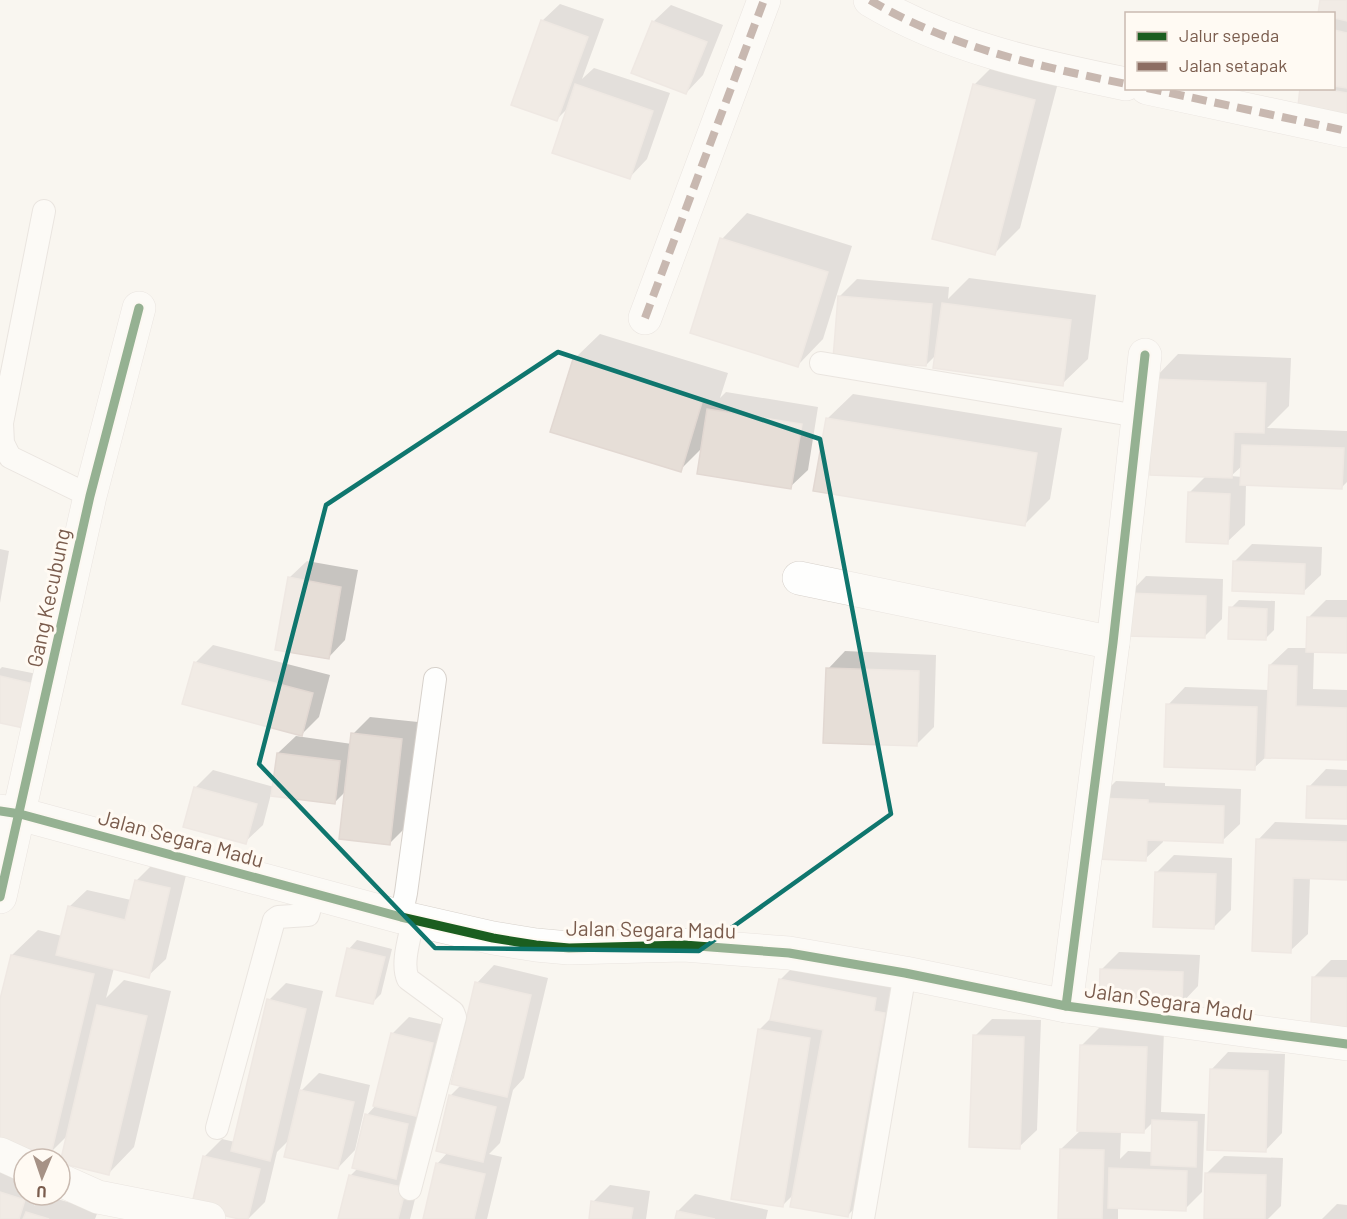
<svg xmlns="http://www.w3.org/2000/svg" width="1347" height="1219" font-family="Barlow,sans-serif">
<rect width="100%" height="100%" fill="#f9f5f0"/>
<g fill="#0003" fill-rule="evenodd">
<path d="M1321,0H1347V124L1301,88H1334L1335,17Z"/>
<path d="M560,4L604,19L582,79L594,68L670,93L647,159L630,177L569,107L557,119L542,21Z"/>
<path d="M671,5L723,25L703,75L686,93L653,22Z"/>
<path d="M1000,59L1060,75L1020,228L995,253L974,85Z"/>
<path d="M747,213L852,246L823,339L798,365L722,239Z"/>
<path d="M969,278L1096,295L1088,359L1062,384L937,354L926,365L839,297L857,279L949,287L948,299Z"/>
<path d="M600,334L728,373L720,398L726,392L818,407L808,470L790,487L702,448L680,470L574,359Z"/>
<path d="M1178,354L1291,358L1289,406L1267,428L1347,431V482L1342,487L1246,484L1245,525L1227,542L1189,493L1207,475L1153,380ZM1243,465L1242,477L1231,476Z"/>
<path d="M853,394L1062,428L1050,499L1024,525L827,419Z"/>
<path d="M1252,544L1322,547L1321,575L1303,592L1234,562Z"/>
<path d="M0,549L9,551L0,603Z"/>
<path d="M307,561L358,570L345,640L328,658L289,578Z"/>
<path d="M1146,576L1223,579L1222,619L1204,637L1129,594Z"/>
<path d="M1239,600L1275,601L1274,630L1265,639L1231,608Z"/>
<path d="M1326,600H1347V652L1314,651L1313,689L1347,690V759L1267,756L1254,768L1168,705L1185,687L1269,690L1270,665L1288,648H1308L1309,617Z"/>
<path d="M213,645L330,675L319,717L302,734L196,662Z"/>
<path d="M845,651L936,655L934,727L916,745L828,669Z"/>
<path d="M2,667L42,675L0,722V669Z"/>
<path d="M370,717L418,722L407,826L390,843L346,791L334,803L271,794L263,825L245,842L185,826L196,787L213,770L274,787L278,753L296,736L352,744L353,734Z"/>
<path d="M1326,769L1347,770V818L1309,787Z"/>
<path d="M1116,781L1165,783V786L1241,789L1240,824L1222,841L1163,839V842L1145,859L1098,799Z"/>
<path d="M1275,822L1347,825V878L1310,877L1308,934L1290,951L1258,840Z"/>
<path d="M1174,855L1232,858L1231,910L1213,928L1156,873Z"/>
<path d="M154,863L187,871L166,959L148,976L114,968L106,998L124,980L171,991L134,1147L109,1173L68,1135L50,1153L0,1006L12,955L38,930L62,936L69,907L87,890L131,900L136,881Z"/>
<path d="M357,940L392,949L381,994L373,1002L349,949Z"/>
<path d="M1119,952L1200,955L1198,986L1181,1004L1101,970Z"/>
<path d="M806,954L901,973L873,1190L847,1216L794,1194L782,1206L759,1030L772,1017L780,980Z"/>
<path d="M1331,960H1347V1025L1314,977Z"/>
<path d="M494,965L548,978L524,1078L513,1090L500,1143L489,1154L502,1157L487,1219H424L437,1164L448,1152L450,1096L461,1085L477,983Z"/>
<path d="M286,983L323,991L299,1093L319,1073L370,1085L355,1150L338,1168L290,1139L277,1152L265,1202L248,1219H245L204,1157L222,1139L235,1142L269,1000Z"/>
<path d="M409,1017L450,1026L422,1171L410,1219H340L351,1175L358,1168L367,1115L376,1105L392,1034Z"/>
<path d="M992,1019L1041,1020L1037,1130L1019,1147L975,1036Z"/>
<path d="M1099,1028L1164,1030L1161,1112L1205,1114L1202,1192L1185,1209L1118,1207V1219H1059L1061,1149L1081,1130L1082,1045ZM1154,1121L1153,1152L1128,1151L1120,1159L1121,1131L1143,1132Z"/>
<path d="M1228,1052L1285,1054L1282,1133L1265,1151L1211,1070Z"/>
<path d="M1224,1156L1283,1158L1281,1206L1268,1219H1205L1207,1173Z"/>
<path d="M0,1170L24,1177V1195H37L34,1206L44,1195L98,1211L95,1219H0Z"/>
<path d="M610,1185L650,1191L646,1219H590L593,1202Z"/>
<path d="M695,1194L768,1210L766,1219H676L678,1211Z"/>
<path d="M1337,1204L1347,1205V1219H1322Z"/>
</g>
<g fill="#e6ded7" stroke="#e2d8d2" stroke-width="1.5">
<path d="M1320,0H1347V21L1334,18V14H1318Z"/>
<path d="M541,20L588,37L557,121L511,105Z"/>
<path d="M652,21L707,42L686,94L631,73Z"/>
<path d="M1334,30L1347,33V88L1334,86Z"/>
<path d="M575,84L653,111L630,179L552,153Z"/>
<path d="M973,84L1035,100L995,255L932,239Z"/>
<path d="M1300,88H1319L1347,93V125L1297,115Z"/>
<path d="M720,238L828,272L798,367L690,333Z"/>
<path d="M838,296L932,304L926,366L833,359Z"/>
<path d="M942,303L1071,320L1063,386L933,368Z"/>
<path d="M573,359L703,399L681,472L550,432Z"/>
<path d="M1151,379L1266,383L1264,433L1234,432L1232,478L1150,475Z"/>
<path d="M707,409L802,424L791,489L697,474Z"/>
<path d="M826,418L1037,453L1025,526L813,491Z"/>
<path d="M1242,445L1344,448L1342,489L1240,485Z"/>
<path d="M1188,492L1230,494L1228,544L1186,542Z"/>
<path d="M1233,561L1305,564L1304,594L1232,591Z"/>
<path d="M288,577L341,587L329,659L275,650Z"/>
<path d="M1127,593L1206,596L1205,638L1126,636Z"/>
<path d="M1229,607L1267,609L1266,640L1228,639Z"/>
<path d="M1307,617L1347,618V653L1306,652Z"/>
<path d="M194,662L313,693L302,736L182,704Z"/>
<path d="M1269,665L1297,666L1296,706L1347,708V760L1265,758Z"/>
<path d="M826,668L919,671L917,746L823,743Z"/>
<path d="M0,676L34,684L24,728L0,723Z"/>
<path d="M1166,704L1257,707L1255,770L1164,767Z"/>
<path d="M351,733L402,739L390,845L339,839Z"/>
<path d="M277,753L340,761L335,804L271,796Z"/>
<path d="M1307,786L1347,787V819L1306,818Z"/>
<path d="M194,787L257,804L246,844L183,827Z"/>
<path d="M1097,798L1148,800V803L1224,806L1223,843L1147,840L1146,861L1095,859Z"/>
<path d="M1256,839L1347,842V880L1293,878L1291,953L1252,951Z"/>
<path d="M1155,872L1216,874L1214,929L1153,927Z"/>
<path d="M135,880L170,888L149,978L56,955L68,906L125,920Z"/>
<path d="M347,948L385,957L373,1004L336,996Z"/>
<path d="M11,955L94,974L51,1154L0,1142V999Z"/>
<path d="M1100,969L1183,972L1182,1005L1099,1002Z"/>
<path d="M1312,977L1347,978V1027L1311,1025Z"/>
<path d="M779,979L876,998L874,1011L885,1013L848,1217L790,1207L823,1030L770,1020Z"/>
<path d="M475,982L531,995L507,1097L451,1084Z"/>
<path d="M267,999L306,1009L270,1161L231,1151Z"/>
<path d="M97,1005L147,1016L109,1175L60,1163Z"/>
<path d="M758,1029L810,1038L783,1207L731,1199Z"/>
<path d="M391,1033L433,1043L416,1116L373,1106Z"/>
<path d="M973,1035L1024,1037L1020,1149L969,1147Z"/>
<path d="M1080,1045L1147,1047L1144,1133L1077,1131Z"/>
<path d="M1210,1069L1268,1071L1266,1152L1207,1150Z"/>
<path d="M300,1090L354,1102L338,1169L284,1157Z"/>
<path d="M449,1095L496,1107L483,1162L436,1151Z"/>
<path d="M365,1114L408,1124L396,1179L352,1168Z"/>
<path d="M1152,1120L1197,1122L1196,1167L1151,1165Z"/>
<path d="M1060,1149L1104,1150L1102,1219H1058Z"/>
<path d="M203,1156L260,1169L248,1219H239L191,1208Z"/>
<path d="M436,1163L485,1174L474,1219H423Z"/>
<path d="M1109,1168L1187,1171L1186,1211L1108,1208Z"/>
<path d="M1205,1173L1266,1175L1265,1219H1204Z"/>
<path d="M349,1175L406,1188L398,1219H338Z"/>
<path d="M0,1192L25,1200L19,1219H0Z"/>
<path d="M591,1201L633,1208L631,1219H589Z"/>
<path d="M677,1211L715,1219H675Z"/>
<path d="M26,1212L49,1219H23Z"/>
</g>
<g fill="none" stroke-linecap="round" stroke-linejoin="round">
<defs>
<g id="lane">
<path d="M44,211L2,423L3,443L10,457L90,496"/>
<path d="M821,363L1138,416"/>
<path d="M401,917L406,893L435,679"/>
<path d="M217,1128L274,920L278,917L308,915L314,894"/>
<path d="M410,1189L455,1017L453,1012L408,979C401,963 410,937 413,921"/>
<path d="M863,1219L905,973"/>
</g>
<g id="street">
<path d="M870,0C948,47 1038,66 1126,84"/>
<path d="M1147,88L1347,131"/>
<path d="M645,318L764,0"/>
<path d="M799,578L1113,643"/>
<path d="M0,811L20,814L401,917L493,938L536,945L569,948L684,945L789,953L905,973L1066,1006L1347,1044"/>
<path d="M0,897L90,496L139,308"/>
<path d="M1066,1006L1113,643L1145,355"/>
<path d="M0,1154L24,1165"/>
<path d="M60,1180L98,1197L209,1219"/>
</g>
</defs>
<use href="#lane" stroke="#d7d1cb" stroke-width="24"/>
<use href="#street" stroke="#d7d1cb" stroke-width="34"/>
<use href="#lane" stroke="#fefefd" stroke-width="22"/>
<use href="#street" stroke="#fefefd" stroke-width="33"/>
<g stroke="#8d6e63" stroke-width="8" stroke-dasharray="15 8" stroke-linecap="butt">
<path d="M870,0C948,47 1038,66 1126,84"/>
<path d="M1147,88L1347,131"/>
<path d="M645,318L764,0"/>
</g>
<defs>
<g id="cycleway">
<path d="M0,811L20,814L401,917L493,938L536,945L569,948L684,945L789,953L905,973L1066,1006L1347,1044"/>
<path d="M0,897L90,496L139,308"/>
<path d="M1066,1006L1113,643L1145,355"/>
</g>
</defs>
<use href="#cycleway" stroke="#fffaf3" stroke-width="13"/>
<use href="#cycleway" stroke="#1b5e20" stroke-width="9"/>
</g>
<path d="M0 0H1347V1219H0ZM558,352L820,439L891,814L699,951L435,948L259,764L326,505Z" fill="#f9f5f0" fill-opacity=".55" fill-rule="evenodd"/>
<path fill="none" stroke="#0f766e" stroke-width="4.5" stroke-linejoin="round" d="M558,352L820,439L891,814L699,951L435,948L259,764L326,505Z"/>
<g text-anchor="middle" stroke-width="6" stroke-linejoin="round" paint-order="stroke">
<g font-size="21" fill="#7a5c4d" stroke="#fffaf3">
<text transform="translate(49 598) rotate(-78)" y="7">Gang Kecubung</text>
<text transform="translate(181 839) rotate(15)" y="7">Jalan Segara Madu</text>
<text transform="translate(651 930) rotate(1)" y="7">Jalan Segara Madu</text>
<text transform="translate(1169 1002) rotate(8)" y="7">Jalan Segara Madu</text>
</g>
</g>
<rect x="1125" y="12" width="210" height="78" fill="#fffaf3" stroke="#cabbb1" stroke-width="1.5"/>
<rect x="1137" y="32" width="30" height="9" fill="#1b5e20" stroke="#cabbb1" stroke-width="1.5"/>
<text x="1179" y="42" font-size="18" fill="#7a5c4d">Jalur sepeda</text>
<rect x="1137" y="62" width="30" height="9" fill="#8d6e63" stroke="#cabbb1" stroke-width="1.5"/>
<text x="1179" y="72" font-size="18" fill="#7a5c4d">Jalan setapak</text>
<g transform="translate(42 1177) rotate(182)"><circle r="28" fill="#fffaf3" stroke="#cabbb1" stroke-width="1.5"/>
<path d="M0-4.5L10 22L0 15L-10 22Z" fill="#a69286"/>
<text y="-9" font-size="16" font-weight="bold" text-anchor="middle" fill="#7a5c4d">U</text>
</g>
</svg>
